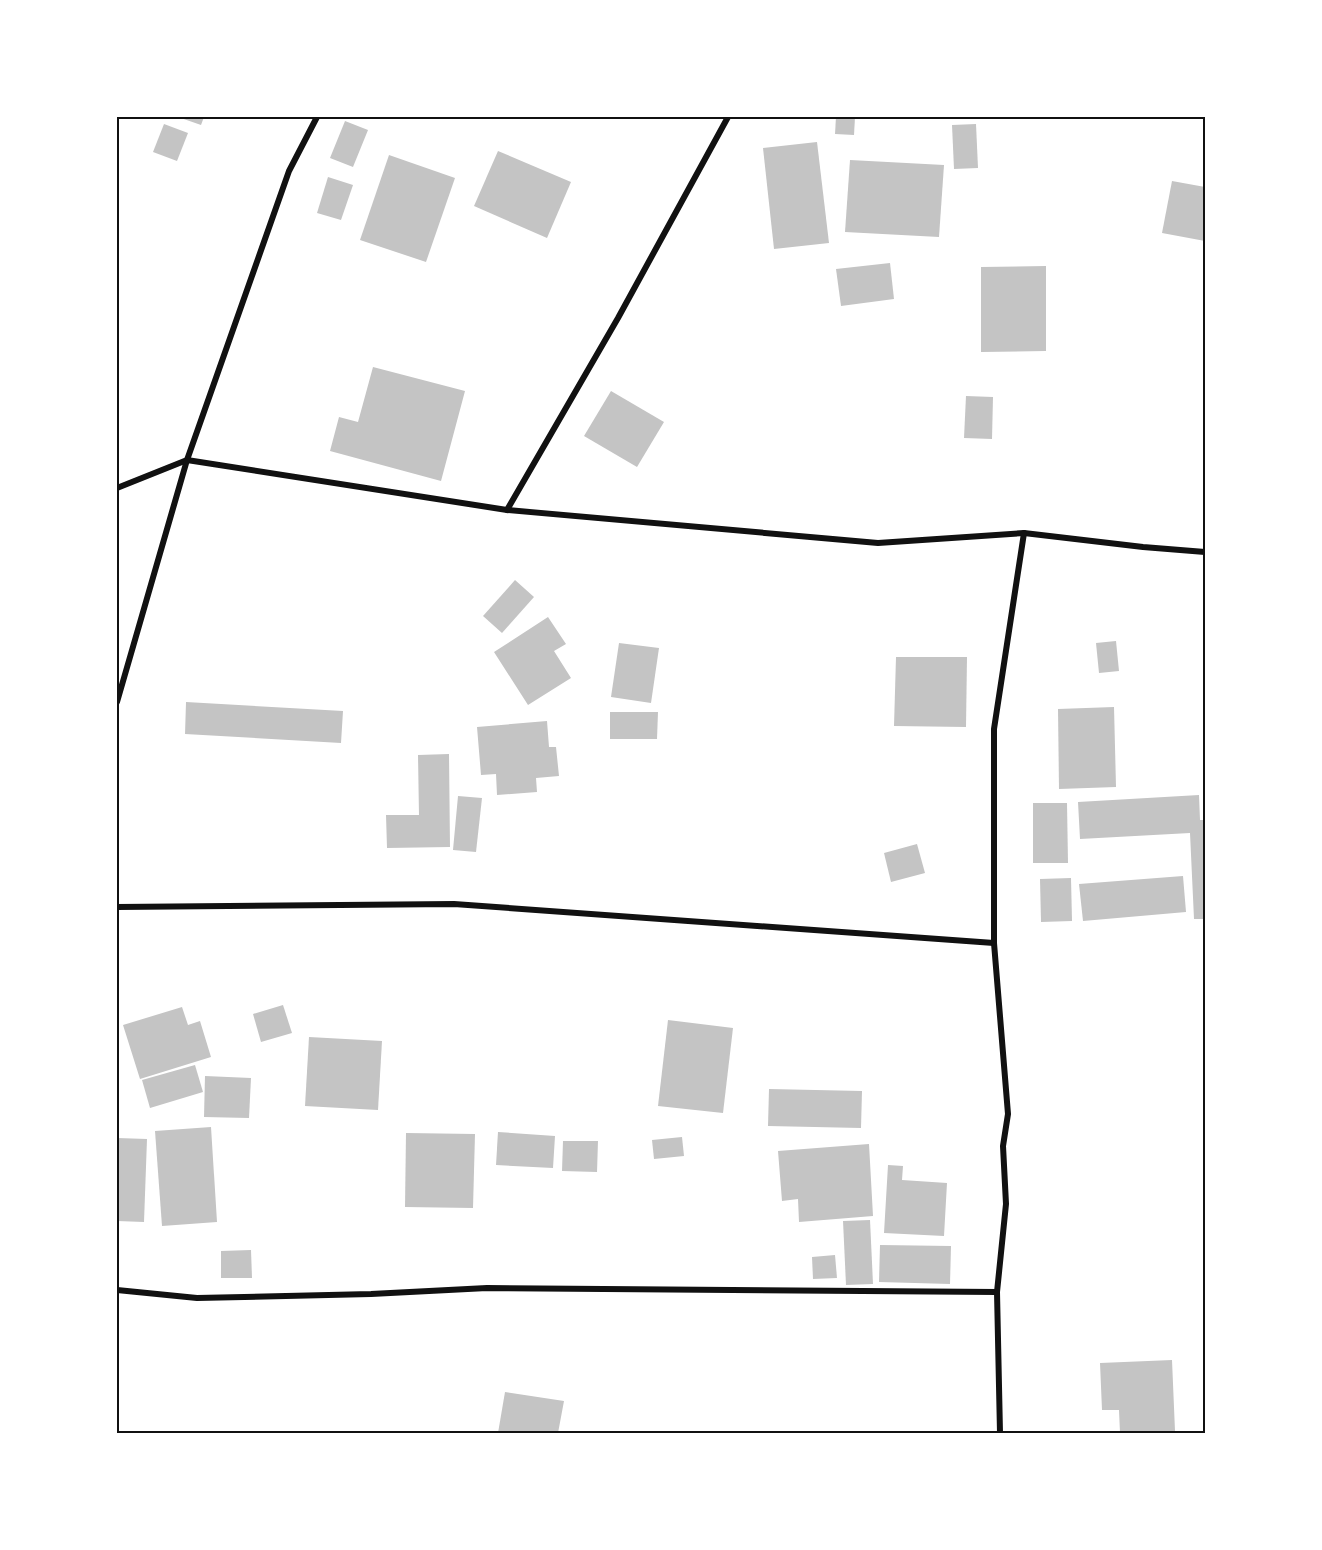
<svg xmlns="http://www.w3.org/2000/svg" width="1322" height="1550" font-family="Roboto,sans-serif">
<rect width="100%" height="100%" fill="#fff"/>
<g fill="#c4c4c4">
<path d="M178,117H204L201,125Z"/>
<path d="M836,117H855L854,135L835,134Z"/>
<path d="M345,121L368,130L353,167L330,158Z"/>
<path d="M164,124L188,133L177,161L153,152Z"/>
<path d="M976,124L978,168L954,169L952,125Z"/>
<path d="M817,142L829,243L774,249L763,148Z"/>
<path d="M498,151L571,182L547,238L474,206Z"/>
<path d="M389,155L455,178L426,262L360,240Z"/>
<path d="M850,160L944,165L939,237L845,232Z"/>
<path d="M328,177L353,185L341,220L317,213Z"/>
<path d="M1172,181L1205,187V241L1162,233Z"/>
<path d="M890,263L894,299L841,306L836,269Z"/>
<path d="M1046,266V351L981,352V267Z"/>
<path d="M373,367L465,391L441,481L330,451L339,417L358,422Z"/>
<path d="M611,391L664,422L637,467L584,436Z"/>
<path d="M966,396L993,397L992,439L964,438Z"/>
<path d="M515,580L534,597L502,633L483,616Z"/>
<path d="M548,617L566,644L554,651L571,678L528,705L494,652Z"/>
<path d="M1116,641L1119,671L1099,673L1096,643Z"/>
<path d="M619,643L659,648L651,703L611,697Z"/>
<path d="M896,657H967L966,727L894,726Z"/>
<path d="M186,702L343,711L341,743L185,734Z"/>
<path d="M1114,707L1116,787L1059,789L1058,709Z"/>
<path d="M610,712H658L657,739H610Z"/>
<path d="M547,721L549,747H556L559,776L536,778L537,792L497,795L496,774L481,775L477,727Z"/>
<path d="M449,754L450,847L387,848L386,815H419L418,755Z"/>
<path d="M1199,795L1200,820H1205V919H1194L1190,833L1080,839L1078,802Z"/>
<path d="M458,796L482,798L476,852L453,850Z"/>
<path d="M1033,803H1067L1068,863H1033Z"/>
<path d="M917,844L925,873L891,882L884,853Z"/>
<path d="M1183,876L1186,912L1083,921L1079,884Z"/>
<path d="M1071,878L1072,921L1041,922L1040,879Z"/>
<path d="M283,1005L292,1033L261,1042L253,1014Z"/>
<path d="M182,1007L188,1025L200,1021L211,1057L140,1079L123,1025Z"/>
<path d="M668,1020L733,1028L723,1113L658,1106Z"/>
<path d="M309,1037L382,1041L378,1110L305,1106Z"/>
<path d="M195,1065L203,1092L150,1108L142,1080Z"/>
<path d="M205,1076L251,1078L249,1118L204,1117Z"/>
<path d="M769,1089L862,1091L861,1128L768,1126Z"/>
<path d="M211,1127L217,1222L162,1226L155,1131Z"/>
<path d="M498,1132L555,1136L553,1168L496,1165Z"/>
<path d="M406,1133L475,1134L473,1208L405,1207Z"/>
<path d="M682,1137L684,1156L654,1159L652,1140Z"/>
<path d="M117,1138L147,1139L144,1222L117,1221Z"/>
<path d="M563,1141H598L597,1172L562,1171Z"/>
<path d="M869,1144L873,1216L799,1222L798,1199L782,1201L778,1151Z"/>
<path d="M888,1165L903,1166L902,1180L947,1183L944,1236L884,1233Z"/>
<path d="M870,1220L873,1284L846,1285L843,1221Z"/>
<path d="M880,1245L951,1246L950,1284L879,1282Z"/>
<path d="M251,1250L252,1278H221V1251Z"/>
<path d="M835,1255L837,1278L813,1279L812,1257Z"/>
<path d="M1172,1360L1175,1431L1120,1433L1119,1410H1102L1100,1363Z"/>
<path d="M505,1392L564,1401L558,1433H498Z"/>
</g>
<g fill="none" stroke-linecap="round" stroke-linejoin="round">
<g stroke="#111" stroke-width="6">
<path d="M117,488L187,460L507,510L878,543L1024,533L1143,547L1205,552"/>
<path d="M507,510L618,318L728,117"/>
<path d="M117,702L187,460L289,171L317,117"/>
<path d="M117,907L454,904L994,943"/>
<path d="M117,1290L197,1298L371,1294L487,1288L997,1292"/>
<path d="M1000,1433L997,1292L1006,1204L1003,1146L1008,1114L994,943V729L1024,533"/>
</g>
</g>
<rect width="1322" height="1550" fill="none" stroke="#ffffff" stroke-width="237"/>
<rect x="118" y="118" width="1086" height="1314" fill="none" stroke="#111" stroke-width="2"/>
</svg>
